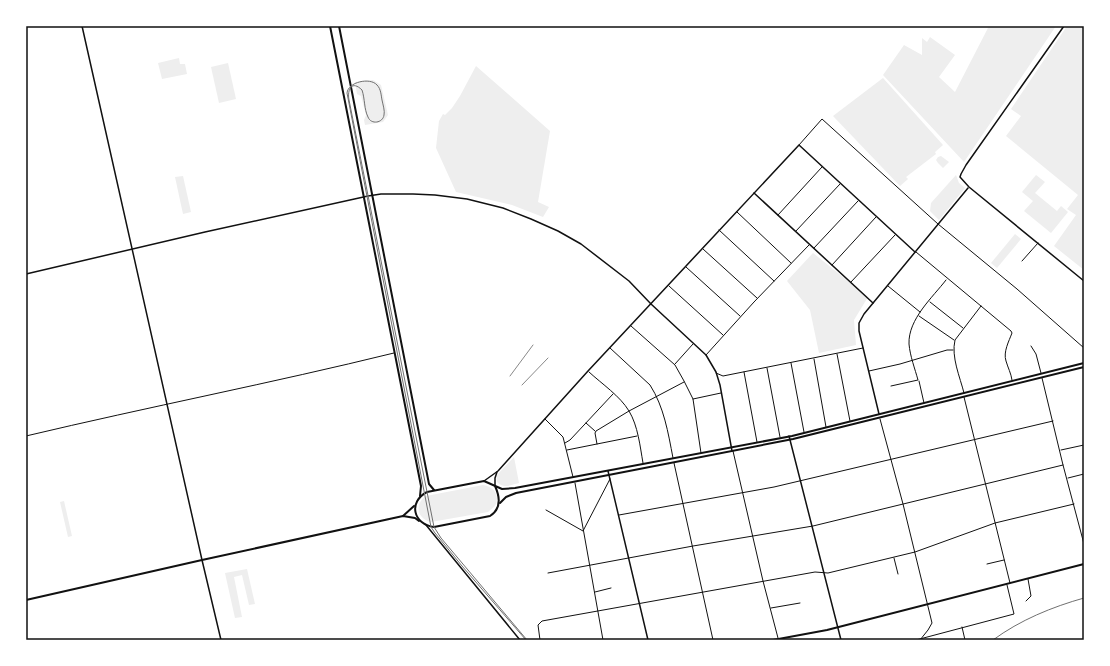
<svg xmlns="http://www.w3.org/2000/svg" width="1110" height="666" font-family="'Exo 2',sans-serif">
<rect width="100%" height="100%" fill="#fff"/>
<g fill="#eee">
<path d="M989,26H1056L964,162L883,75L904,45L922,55V38L927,42L930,37L955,55L939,77L955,92Z"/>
<path d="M1067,26H1084V270L1054,246L1076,215L1067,209L1078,195L1006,136L1021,116L1011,109Z"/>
<path d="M179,58L180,64H185L187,74L162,79L158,63Z"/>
<path d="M228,63L236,99L219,103L211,67Z"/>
<path d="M476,66L550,131L538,202L549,207L543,217L512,205L456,192L436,148L439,121L443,114L445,115L452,108L460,96Z"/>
<path d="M883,78L943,145L935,152L936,154L906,177L908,179L900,186L833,116Z"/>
<path d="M373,80L381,85L388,115L383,122L365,125L364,120L366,115L361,96L357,94L355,82Z"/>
<path d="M941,156L949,162L943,168L938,163L936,160L938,157Z"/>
<path d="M956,175L959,183L965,188L939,220L930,211L931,203Z"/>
<path d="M1036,175L1045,182L1035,193L1057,211L1061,206L1068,212L1051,233L1024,211L1033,201L1022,192Z"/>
<path d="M183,176L191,212L183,214L175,177Z"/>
<path d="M1015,234L1021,239L997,268L991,263Z"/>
<path d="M813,253L868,297L854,320L856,345L819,353L810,310L787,281Z"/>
<path d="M514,457L519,483C511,485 503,489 497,482L496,476Z"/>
<path d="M483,485C495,487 500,496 495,506L488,512L431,522C417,519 414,504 426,496Z"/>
<path d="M64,501L72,536L68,537L60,502Z"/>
<path d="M247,569L255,604L249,605L242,575L234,577L242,617L235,618L225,573Z"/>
</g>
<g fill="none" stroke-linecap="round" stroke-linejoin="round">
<g stroke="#111" stroke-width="0.5">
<path d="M510,376L533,345"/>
<path d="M522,385L548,358"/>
</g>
<g stroke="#111" stroke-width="1">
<path d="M799,145L822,119L938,224L1017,289L1084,348"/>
<path d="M737,212L791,263"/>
<path d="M778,215L822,167"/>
<path d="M719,230L774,281"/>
<path d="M796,231L840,184"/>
<path d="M814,248L858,201"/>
<path d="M703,249L757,298"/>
<path d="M916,252L1011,331L1012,333C1009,341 1003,352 1006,361C1008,368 1011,373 1012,380"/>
<path d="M1022,261L1038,243"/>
<path d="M832,265L876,217"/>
<path d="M686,267L740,316"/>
<path d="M851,282L895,235"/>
<path d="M669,286L723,335"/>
<path d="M888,286L920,312"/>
<path d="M930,302L963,328"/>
<path d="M919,316L954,340"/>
<path d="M631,326L675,365L684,381L693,399L701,453"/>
<path d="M1031,346L1036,354L1041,373"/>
<path d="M610,348L650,385C664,407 668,432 673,458"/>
<path d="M837,354L850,421"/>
<path d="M706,355L754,302L809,245"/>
<path d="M814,359L826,427"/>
<path d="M791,363L804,432"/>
<path d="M675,364L693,344"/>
<path d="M767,368L780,437"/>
<path d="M869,371L900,364L947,350H953"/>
<path d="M589,372C602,384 620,396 629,411C638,426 640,446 643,463"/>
<path d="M744,372L757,442"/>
<path d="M716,373L723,376L863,348"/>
<path d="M1042,378L1063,465L1084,544"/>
<path d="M919,381L924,403"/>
<path d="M891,386L918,380C915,369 910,356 909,344C908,319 933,297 946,280"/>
<path d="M964,393C960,377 951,357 955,340L981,306"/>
<path d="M964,397L1010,583"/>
<path d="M693,399L721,393"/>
<path d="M545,419L563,437L573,477"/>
<path d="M880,419L903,504L932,623L928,630L920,640"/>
<path d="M586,423L595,431"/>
<path d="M26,436C148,407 272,383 394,353"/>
<path d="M565,443L570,440L613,394"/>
<path d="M597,444L595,433L596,431L629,411L684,382"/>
<path d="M567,450L637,436"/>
<path d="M1061,450L1084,445"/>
<path d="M733,451L763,581L778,638"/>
<path d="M674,463L713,640"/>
<path d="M1068,478L1084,474"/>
<path d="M575,483L603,640"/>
<path d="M546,510L583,531L610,479"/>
<path d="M619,515L774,487L1053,421"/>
<path d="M894,558L898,574"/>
<path d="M987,564L1004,560"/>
<path d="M548,573L693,546L813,526L1063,465"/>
<path d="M595,592L611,588"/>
<path d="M1026,601L1031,596L1028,579"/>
<path d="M771,608L800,603"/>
<path d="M962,627L965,640"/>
<path d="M540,640L538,625L542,621L815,572L828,573L915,552L995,523L1074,504"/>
<path d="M916,640L1014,614L1007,585"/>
</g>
<g stroke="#111" stroke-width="1.5">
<path d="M82,26L202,560L221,640"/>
<path d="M1064,26L966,165L961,174L960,177L969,187L1084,281"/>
<path d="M754,193L873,303"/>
<path d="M26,274L205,232L368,196L381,194H413L435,195L467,199L503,208L531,219L558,231L581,244L629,281L651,304L706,355L716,372L720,385L732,451"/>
<path d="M879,414L859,331V323L864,314L968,188"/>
<path d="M789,436L841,640"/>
<path d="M608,471L648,640"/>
<path d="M484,481L498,471L588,371L799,145L915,252"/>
<path d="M495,486V478L497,472"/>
<path d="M426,525L520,640"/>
</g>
<g stroke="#111" stroke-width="2">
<path d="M330,26L421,486L420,496"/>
<path d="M339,26L429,484L434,490"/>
<path d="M495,486C500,497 501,509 490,516L434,527C413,524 408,502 427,492L484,481L502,489L515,488L792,436L1084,363"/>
<path d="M500,503L506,497L516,493L793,439L1084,367"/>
<path d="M403,516L414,506"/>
<path d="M26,600L202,560L403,516L415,518L419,521"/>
<path d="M773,640L827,630L1084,564"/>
</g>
<path stroke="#707070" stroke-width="1" d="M526,640L462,566L435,533L431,527L347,93C348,82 370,77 377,85C381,89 381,95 382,100C383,105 385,111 384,115C383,123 371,125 368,117C364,109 365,99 362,90C352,80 347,89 349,100L434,527L441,538L527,640"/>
<path stroke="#707070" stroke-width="1" d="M993,640C1020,620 1052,607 1084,598"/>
</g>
<rect width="1110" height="666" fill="none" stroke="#ffffff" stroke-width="54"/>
<rect x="27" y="27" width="1056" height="612" fill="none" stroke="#111" stroke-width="1.5"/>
</svg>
